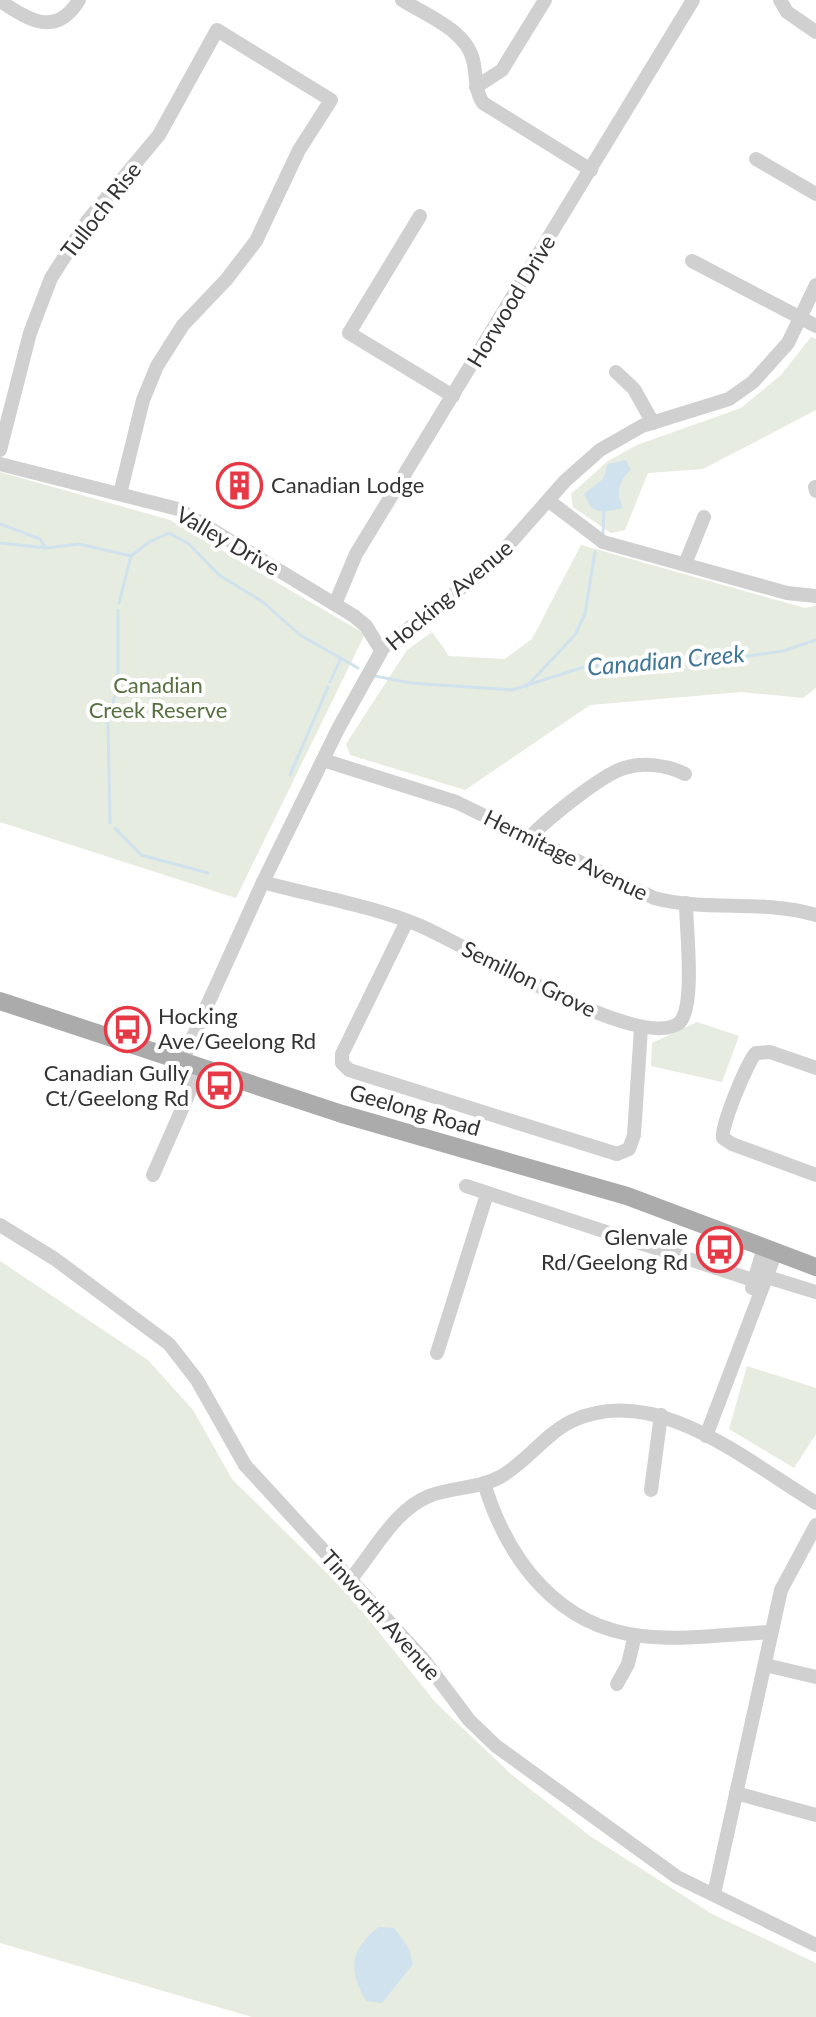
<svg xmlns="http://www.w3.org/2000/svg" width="816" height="2017" font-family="Lato,sans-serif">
<rect width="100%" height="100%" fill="#fff"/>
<g fill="#e6ecdf">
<path d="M811,337L816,339V410L703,469L648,473L625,530L611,533L573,507L571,494L608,461L637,445L741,408L781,375Z"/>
<path d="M0,472L170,520L365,634L236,898L0,822Z"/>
<path d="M581,545L805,608L816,606V688L803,698L741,692L590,705L465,790L350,755L346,744L407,650L432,632L449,656L505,659L532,639Z"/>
<path d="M697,1022L739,1036L722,1082L651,1066L652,1043Z"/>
<path d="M0,1261L148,1360L193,1410L232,1479L349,1595L436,1703L511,1774L590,1836L712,1914L816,1963V2017H252L0,1943Z"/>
<path d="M747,1366L816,1388V1434L794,1468L729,1429Z"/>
</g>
<g fill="#cfe2ee">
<path d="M626,460L631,470C618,481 616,493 623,508L603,512L591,508L584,494L603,479L608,464Z"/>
<path d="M379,1927L394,1928L408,1947L413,1964L382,2003L366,2001C348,1969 349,1950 379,1927Z"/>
</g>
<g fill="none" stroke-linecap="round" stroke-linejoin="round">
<g stroke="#cfe2ee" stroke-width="3">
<path d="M0,524L40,539L46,548L79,544L131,556L149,542L169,533L189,544L219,575L263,602L300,635L358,668"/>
<path d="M603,533L604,509"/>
<path d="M0,543L46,548"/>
<path d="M119,603L131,556"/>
<path d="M375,676L410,683L512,690L593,664L606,669L656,657L712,661L783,651L816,640"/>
<path d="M330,682L340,660"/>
<path d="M527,686L575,635L585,614L595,552"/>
<path d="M290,775L328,687"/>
<path d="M110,823L108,724L118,682V610"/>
<path d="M115,828L141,855L208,873"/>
</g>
<g stroke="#d0d0d0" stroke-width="14">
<path d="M402,0C426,15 466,30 473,60C477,75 474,90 483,103L591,170"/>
<path d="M780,0L787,12L816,32"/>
<path d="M0,1C29,20 56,38 79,0"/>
<path d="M476,87L502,70L545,0"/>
<path d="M756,159L816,194"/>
<path d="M420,216L349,333L453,396"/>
<path d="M692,261L816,326"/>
<path d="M616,372L634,389L653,423"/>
<path d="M0,450L30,333L51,278L88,220L159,135L217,30L331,100L299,150L256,241L226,280L183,325L157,366L143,400L120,494"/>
<path d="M0,464L178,509L354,616L366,626L381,650"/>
<path d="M815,487L816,491"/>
<path d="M549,501L603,542L787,593L816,596"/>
<path d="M685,564L704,517"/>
<path d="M335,604L356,554L693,0"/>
<path d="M323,760L456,802L654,898C707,912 763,899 816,915"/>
<path d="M529,838C546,820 601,775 624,768C644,762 667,765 685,774"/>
<path d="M263,882C313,896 368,905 416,924C463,942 639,1054 679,1023C696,1008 686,928 686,903"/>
<path d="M407,921L342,1054V1063L349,1070L617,1154L629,1149L634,1135L641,1028"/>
<path d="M182,1061L263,882L338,729L383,648L489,567L565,481L600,450L642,426L729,399L753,382L788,343L816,285"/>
<path d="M816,1068L770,1052L756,1053C748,1060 720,1128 723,1138L732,1144L816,1175"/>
<path d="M153,1175L200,1068"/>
<path d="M466,1186L753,1280"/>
<path d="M0,1225L55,1259L169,1344L197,1380L245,1465L424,1660L469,1720L496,1746L677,1877L816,1945"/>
<path d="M767,1277L816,1292"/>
<path d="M752,1288L764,1247"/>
<path d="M437,1353L487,1194"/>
<path d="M706,1436L776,1252"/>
<path d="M484,1483C507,1559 557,1627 642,1636C684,1641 729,1634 771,1632"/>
<path d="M651,1490L661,1415"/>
<path d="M350,1580C374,1552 393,1511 429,1496C452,1487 478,1489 500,1477C527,1462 545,1434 572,1421C656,1382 746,1461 816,1503"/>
<path d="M765,1665L816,1677"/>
<path d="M617,1684L628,1664L635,1635"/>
<path d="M736,1793L816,1815"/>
<path d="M714,1894L781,1590L816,1525"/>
</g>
<path stroke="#ababab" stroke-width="18" d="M0,1001L342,1114L627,1196L816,1267"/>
</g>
<defs>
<symbol id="building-ring" viewBox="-11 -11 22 22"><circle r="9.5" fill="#fff" stroke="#e63946" stroke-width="1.5"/><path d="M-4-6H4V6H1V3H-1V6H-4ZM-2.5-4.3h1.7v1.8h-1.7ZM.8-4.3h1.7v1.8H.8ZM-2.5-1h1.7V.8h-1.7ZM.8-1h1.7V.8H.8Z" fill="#e63946"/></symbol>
<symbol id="bus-ring" viewBox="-11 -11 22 22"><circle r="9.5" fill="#fff" stroke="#e63946" stroke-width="1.5"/><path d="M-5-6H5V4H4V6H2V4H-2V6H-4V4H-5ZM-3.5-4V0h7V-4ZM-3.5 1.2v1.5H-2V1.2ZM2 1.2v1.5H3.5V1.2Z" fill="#e63946"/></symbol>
</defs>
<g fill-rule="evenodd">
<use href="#building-ring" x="214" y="460" width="51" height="51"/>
<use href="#bus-ring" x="102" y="1004" width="51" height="51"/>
<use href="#bus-ring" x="194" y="1060" width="51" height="51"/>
<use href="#bus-ring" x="694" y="1224" width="51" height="51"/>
</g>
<g text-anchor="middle" stroke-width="8" stroke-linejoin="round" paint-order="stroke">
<g font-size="22" fill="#333" stroke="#fff">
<text transform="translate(101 210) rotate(-52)" y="8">Tulloch Rise</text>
<text transform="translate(511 301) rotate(-59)" y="8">Horwood Drive</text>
<text transform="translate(228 541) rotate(30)" y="8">Valley Drive</text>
<text transform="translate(449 595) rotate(-40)" y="8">Hocking Avenue</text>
<text transform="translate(566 855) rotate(26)" y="8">Hermitage Avenue</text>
<text transform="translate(529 979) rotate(26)" y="8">Semillon Grove</text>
<text transform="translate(415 1110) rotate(16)" y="8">Geelong Road</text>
<text transform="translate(381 1615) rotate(48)" y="8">Tinworth Avenue</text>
</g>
<g font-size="22" fill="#333" stroke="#fff" text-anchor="start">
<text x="271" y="493">Canadian Lodge</text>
<text x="158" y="1024">Hocking<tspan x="158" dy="25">Ave/Geelong Rd</tspan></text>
<text x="189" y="1081" text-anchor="end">Canadian Gully<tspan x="189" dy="25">Ct/Geelong Rd</tspan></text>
<text x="688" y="1245" text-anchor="end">Glenvale<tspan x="688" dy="25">Rd/Geelong Rd</tspan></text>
</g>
<g font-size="22" fill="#56703f" stroke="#fff">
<text x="158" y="693">Canadian<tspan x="158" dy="25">Creek Reserve</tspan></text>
</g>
<g font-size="24" font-style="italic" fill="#3f7597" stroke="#fff">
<text transform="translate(666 661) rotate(-5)" y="8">Canadian Creek</text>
</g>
</g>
</svg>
